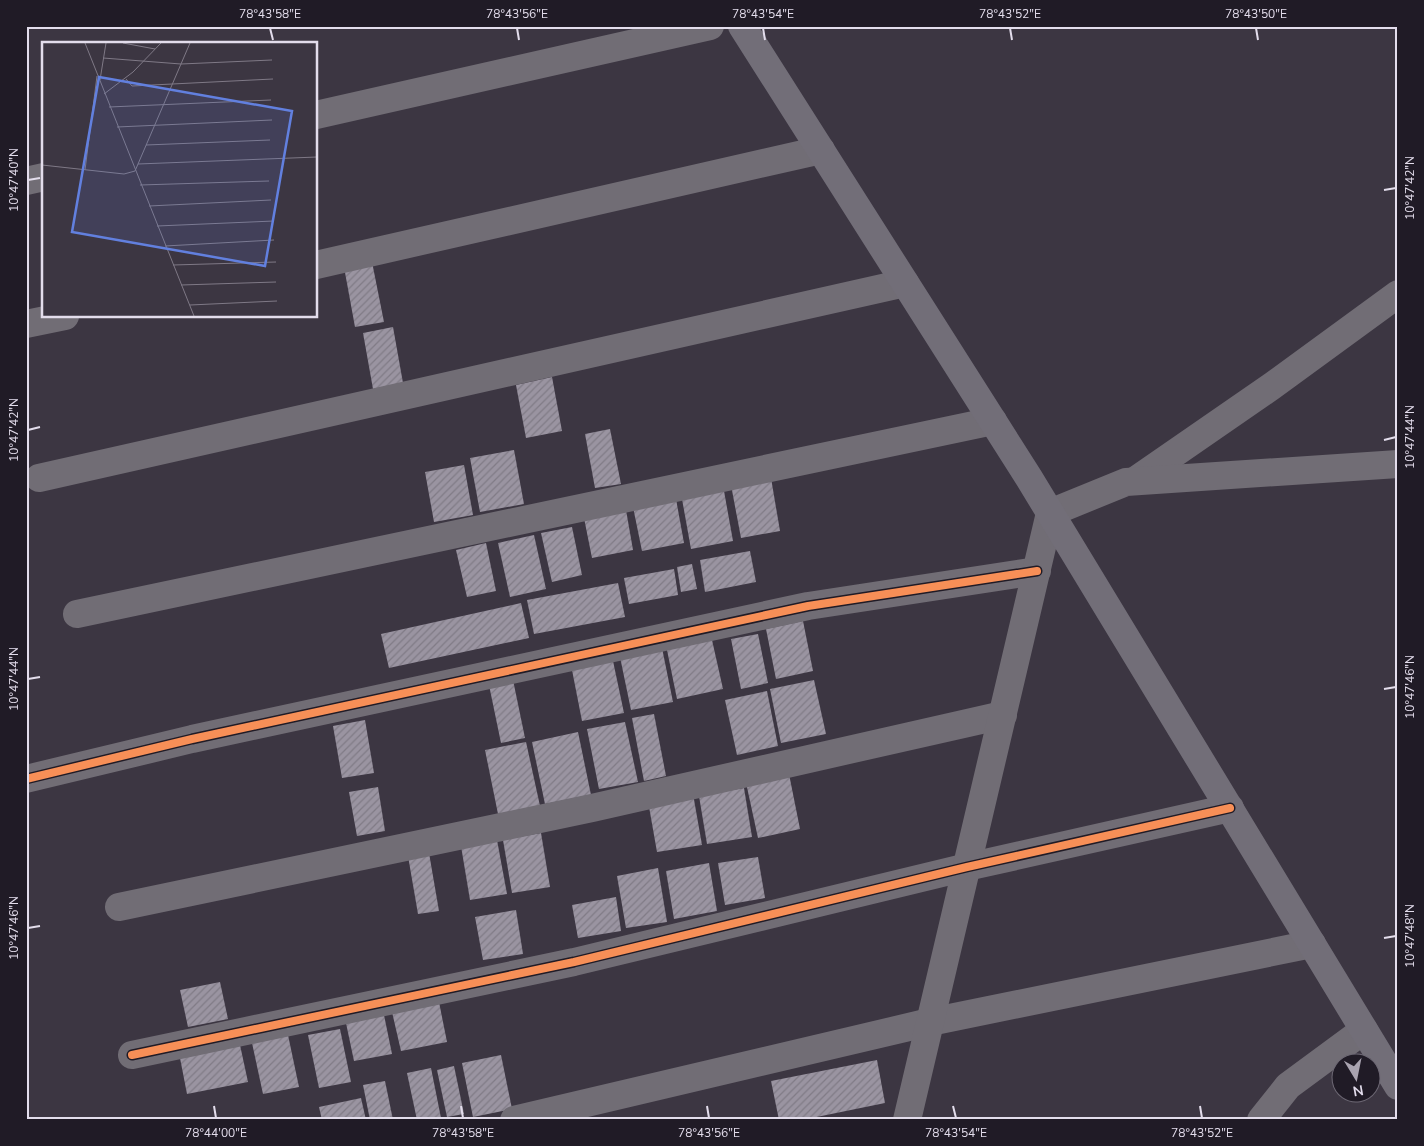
<svg xmlns="http://www.w3.org/2000/svg" width="1424" height="1146" font-family="'Nunito Sans',sans-serif">
<defs>
<pattern id="building-hatch" width="6" height="6" patternUnits="userSpaceOnUse" patternTransform="scale(1.25)"><rect width="6" height="6" fill="#9a94a1"/><path d="M-1 1l2-2M0 6l6-6M5 7l2-2" fill="none" stroke="#807b86"/></pattern>
</defs>
<rect width="100%" height="100%" fill="#3c3642"/>
<g fill="url(#building-hatch)">
<path d="M372,262L384,322L355,327L344,267Z"/>
<path d="M393,327L403,383L373,389L363,333Z"/>
<path d="M552,377L562,431L526,438L516,385Z"/>
<path d="M610,429L621,484L595,488L585,434Z"/>
<path d="M514,450L524,504L480,512L470,458Z"/>
<path d="M464,465L473,515L434,522L425,472Z"/>
<path d="M771,478L780,531L741,538L731,485Z"/>
<path d="M724,491L733,541L691,549L682,499Z"/>
<path d="M676,499L684,543L642,551L633,507Z"/>
<path d="M626,510L633,550L592,558L584,518Z"/>
<path d="M572,527L582,575L552,582L541,533Z"/>
<path d="M534,535L546,589L510,597L498,543Z"/>
<path d="M486,543L496,591L467,597L456,550Z"/>
<path d="M750,551L756,582L705,592L700,560Z"/>
<path d="M692,564L697,589L681,592L677,567Z"/>
<path d="M674,569L678,595L629,604L624,578Z"/>
<path d="M618,583L625,617L534,634L527,600Z"/>
<path d="M521,603L529,638L389,668L381,634Z"/>
<path d="M803,621L813,671L776,679L766,629Z"/>
<path d="M758,634L768,683L741,689L731,639Z"/>
<path d="M712,640L723,689L677,699L667,650Z"/>
<path d="M662,648L673,702L631,710L620,657Z"/>
<path d="M613,661L624,713L582,721L572,670Z"/>
<path d="M513,680L525,738L501,743L489,685Z"/>
<path d="M814,680L826,734L781,743L770,689Z"/>
<path d="M767,691L778,746L737,755L725,700Z"/>
<path d="M654,714L666,776L644,781L632,718Z"/>
<path d="M365,720L374,773L342,778L333,726Z"/>
<path d="M625,722L638,782L599,789L587,729Z"/>
<path d="M578,732L591,795L545,804L532,742Z"/>
<path d="M526,742L540,806L498,814L485,750Z"/>
<path d="M788,769L800,829L758,838L745,778Z"/>
<path d="M378,787L385,831L357,836L349,792Z"/>
<path d="M744,788L752,837L707,844L699,796Z"/>
<path d="M693,794L702,845L657,852L648,801Z"/>
<path d="M541,833L550,887L512,893L503,840Z"/>
<path d="M497,840L507,894L470,900L461,846Z"/>
<path d="M429,853L439,911L418,914L408,856Z"/>
<path d="M758,857L765,898L725,905L718,863Z"/>
<path d="M709,863L717,911L674,919L666,871Z"/>
<path d="M658,868L667,922L626,928L617,876Z"/>
<path d="M616,897L621,931L578,938L572,905Z"/>
<path d="M516,910L523,954L483,960L475,917Z"/>
<path d="M220,982L228,1019L188,1027L180,990Z"/>
<path d="M439,1002L447,1042L401,1051L392,1012Z"/>
<path d="M384,1015L392,1054L354,1061L346,1023Z"/>
<path d="M340,1029L351,1082L319,1088L308,1035Z"/>
<path d="M288,1035L299,1087L263,1094L252,1043Z"/>
<path d="M240,1045L248,1082L187,1094L180,1058Z"/>
<path d="M501,1055L512,1109L473,1117L462,1063Z"/>
<path d="M877,1060L885,1103L802,1120H779L771,1081Z"/>
<path d="M454,1066L464,1114L447,1117L437,1070Z"/>
<path d="M431,1068L441,1118L432,1120H417L407,1073Z"/>
<path d="M385,1081L393,1120H370L363,1085Z"/>
<path d="M361,1098L366,1120H322L319,1107Z"/>
</g>
<g fill="none" stroke-linecap="round" stroke-linejoin="round">
<g stroke="#716d75" stroke-width="28">
<path d="M316,115L710,26"/>
<path d="M26,181L44,177"/>
<path d="M316,265L821,150"/>
<path d="M26,324L65,316"/>
<path d="M39,478L905,283"/>
<path d="M1136,480L1272,386L1398,294"/>
<path d="M77,614L993,421"/>
<path d="M26,779L192,739L808,606L1037,571"/>
<path d="M119,907L592,808L1003,715"/>
<path d="M132,1055L574,962L967,867L1230,808"/>
<path d="M514,1120L930,1022L1312,944"/>
<path d="M907,1120L1050,513L1126,482L1398,464"/>
<path d="M1261,1120L1288,1086L1364,1030"/>
</g>
<path stroke="#726e78" stroke-width="28" d="M742,26L1029,478L1398,1086"/>
<defs>
<g id="cycleway">
<path d="M26,779L192,739L808,606L1037,571"/>
<path d="M132,1055L574,962L967,867L1230,808"/>
</g>
</defs>
<use href="#cycleway" stroke="#201b26" stroke-width="11"/>
<use href="#cycleway" stroke="#f78f57" stroke-width="8"/>
</g>
<path fill="none" stroke="#e3ddec" stroke-width="2" d="M270,28L273,40M517,28L519,40M763,28L765,40M1010,28L1012,40M1256,28L1258,40M28,180L40,178M1384,190L1396,188M28,430L40,427M1384,440L1396,437M28,679L40,677M1384,689L1396,687M28,928L40,926M1384,938L1396,936M214,1106L216,1118M461,1106L463,1118M707,1106L709,1118M953,1106L956,1118M1200,1106L1202,1118"/>
<g transform="translate(42 42)">
<rect width="275" height="275" fill="#3c3642"/>
<path fill="none" stroke="#7f7986" stroke-width="1" d="M43,1L152,274M81,1L113,7M61,16L139,22L230,18M84,37L90,44L231,37M58,38L64,1M62,52L91,30L119,1M67,65L229,58M75,85L230,78M104,103L228,98M96,122L275,115M0,123L82,132L93,129L148,1M43,128L55,34M98,143L227,139M107,164L229,158M115,184L232,179M123,204L232,198M131,223L234,220M139,243L234,240M148,263L235,259"/>
<path fill="#6280df" fill-opacity="0.15" stroke="#6280df" stroke-width="2.5" d="M57,35L250,69L223,224L30,190Z"/>
<rect width="275" height="275" fill="none" stroke="#e3ddec" stroke-width="2.5"/>
</g>
<rect width="1424" height="1146" fill="none" stroke="#201b26" stroke-width="55"/>
<g transform="translate(1356 1078) rotate(170)"><circle r="24" fill="#201b26" stroke="#6e6975"/>
<path d="M0-4L9 19L0 12L-9 19Z" fill="#a9a3b0"/>
<text y="-8" font-size="14" font-weight="bold" text-anchor="middle" fill="#e3ddec">N</text>
</g>
<rect x="28" y="28" width="1368" height="1090" fill="none" stroke="#e3ddec" stroke-width="2"/>
<g font-size="12" text-anchor="middle" fill="#e3ddec">
<text x="270" y="18">78°43'58"E</text>
<text x="517" y="18">78°43'56"E</text>
<text x="763" y="18">78°43'54"E</text>
<text x="1010" y="18">78°43'52"E</text>
<text x="1256" y="18">78°43'50"E</text>
<text transform="translate(14 180) rotate(-90)" y="4">10°47'40"N</text>
<text transform="translate(1410 188) rotate(-90)" y="4">10°47'42"N</text>
<text transform="translate(14 430) rotate(-90)" y="4">10°47'42"N</text>
<text transform="translate(1410 437) rotate(-90)" y="4">10°47'44"N</text>
<text transform="translate(14 679) rotate(-90)" y="4">10°47'44"N</text>
<text transform="translate(1410 687) rotate(-90)" y="4">10°47'46"N</text>
<text transform="translate(14 928) rotate(-90)" y="4">10°47'46"N</text>
<text transform="translate(1410 936) rotate(-90)" y="4">10°47'48"N</text>
<text x="216" y="1137">78°44'00"E</text>
<text x="463" y="1137">78°43'58"E</text>
<text x="709" y="1137">78°43'56"E</text>
<text x="956" y="1137">78°43'54"E</text>
<text x="1202" y="1137">78°43'52"E</text>
</g>
</svg>
